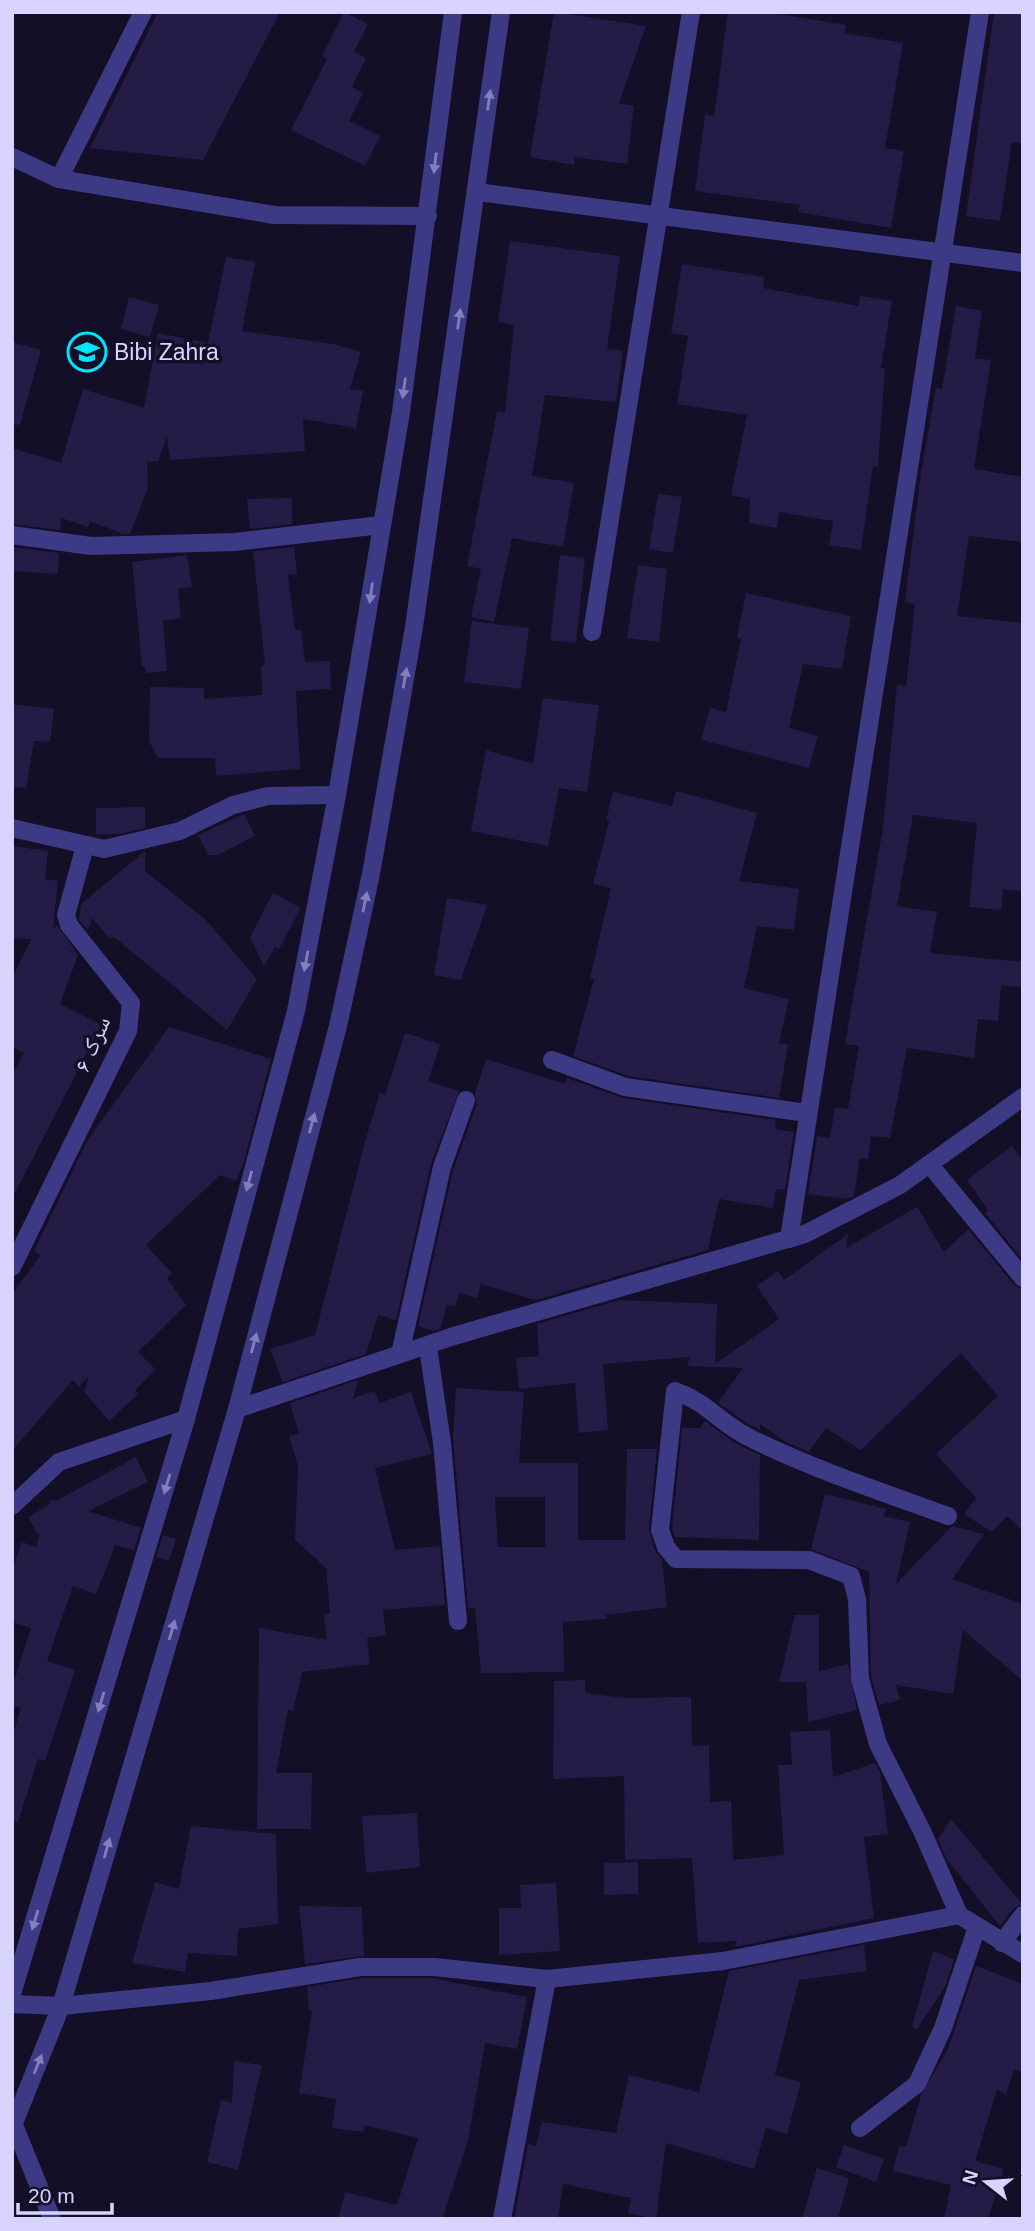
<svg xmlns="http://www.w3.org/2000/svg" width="1035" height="2231" font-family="Arial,'Noto Naskh Arabic',sans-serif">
<rect width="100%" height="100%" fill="#130f26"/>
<g fill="#241b47" fill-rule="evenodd">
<path d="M158,12H280L203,160L90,148Z"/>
<path d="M344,12L368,24L354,52L366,58L352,87L363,93L349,121L380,136L365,166L291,130L327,59L322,56Z"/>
<path d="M554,12L646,26L619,103L634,106L627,164L575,157L574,165L530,157Z"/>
<path d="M728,12H766L846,25L845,33L903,43L885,148L904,151L891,228L798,212L800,205L695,191L705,115L714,116Z"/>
<path d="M994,12H1023V144L1012,142L1000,221L966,216Z"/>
<path d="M510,241L620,256L607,349L623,351L616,402L545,395L532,476L574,483L563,547L512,538L494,622L471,617L481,569L467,566L497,411L505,413L514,325L498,322Z"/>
<path d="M226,257L255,262L242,331L333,344L361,352L350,389L363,391L356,428L303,419L305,451L170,460L167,437L158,461L147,462L148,488L130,534H123L90,521L88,527L61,518L60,530L12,524V448L61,463L83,389L144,408L158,333L208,343Z"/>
<path d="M682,264L764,277L763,288L858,306L860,296L892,301L881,368L885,369L878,467L873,466L861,550L829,545L833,521L779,512L777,528L749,523L750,499L731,495L747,415L677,404L688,336L671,333Z"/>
<path d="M129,297L159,305L150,337L121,329Z"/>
<path d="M956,306L982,311L975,358L991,360L974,469L1023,477V542L969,536L957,616L1023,623V892L1003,889L1001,910L969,907L977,823L913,815L897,906L937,912L930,953L1023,962V988L1001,985L998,1021L978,1019L974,1058L907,1048L890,1138L871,1136L868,1159L860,1158L854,1196L847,1199L808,1194L817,1136L830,1138L835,1107L848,1109L859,1046L845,1044L883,828L897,685L906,686L915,604L905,602L921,472L936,388L942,389Z"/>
<path d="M12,342L41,350L20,425L12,424Z"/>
<path d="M658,494L682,497L673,553L649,549Z"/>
<path d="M292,498V524L250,529L247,499Z"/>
<path d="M12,547L59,553L58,574L12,571Z"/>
<path d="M294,547L297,574L288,575L295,630H301L305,662L330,661L331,689L296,691L300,769L216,776L215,758H158L149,741L150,687L204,688V699L262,695L261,665H265L253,551Z"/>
<path d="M187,555L192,587L178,589L181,618L163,621L167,671L146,673L145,666H142L132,562Z"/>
<path d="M560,555L585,558L576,643L550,640Z"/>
<path d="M638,565L667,569L659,642L627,638Z"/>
<path d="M746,593L851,616L842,669L803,664L789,728L818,736L809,768L701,740L710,708L726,712L741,639L737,637Z"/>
<path d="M472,621L529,628L521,689L464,682Z"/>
<path d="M543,698L599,705L587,792L559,788L548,846L471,831L486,750L533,764Z"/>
<path d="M12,704L54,709L50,742L34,741L26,788L12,787Z"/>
<path d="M676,791L757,813L739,881L799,889L794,930L757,926L744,988L789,999L779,1043L788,1044L779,1098L628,1076L573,1056L594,979L590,978L611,888L593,884L609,821L606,820L613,792L672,806Z"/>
<path d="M145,807V828L119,834H96V808Z"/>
<path d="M244,814L255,836L218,855H208L198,835Z"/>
<path d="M12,846L48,851L45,879L58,881L53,929L57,925L78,955L60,1004L101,1025L12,1199V1075L24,1053L12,1047V977L32,939L12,938Z"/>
<path d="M145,851V871L206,920L257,979L227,1030L114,937L110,939L92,918L88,930L79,920L81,904Z"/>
<path d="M273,893L301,908L279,949L275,947L264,966L250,937Z"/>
<path d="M447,898L487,905L461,980L434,975Z"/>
<path d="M169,1027L271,1059L243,1165L236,1181L220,1175L146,1245L172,1273L167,1278L186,1305L138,1352L156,1370L135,1390L138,1394L109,1421L84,1392L89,1375L79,1387L73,1380L12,1451V1294L40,1256L34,1251L87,1141Z"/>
<path d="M405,1033L440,1044L428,1081L459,1091L431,1164L396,1320L378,1315L366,1354L283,1382L270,1349L315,1335L366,1138L380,1093L385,1095Z"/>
<path d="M486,1059L565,1084L567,1078L623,1098L776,1120L775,1129L794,1132L785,1190L776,1189L773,1208L719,1199L708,1250L536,1300L481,1284L477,1298L459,1293L455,1307L447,1305L440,1329L433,1331L418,1326L453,1170L477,1104L475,1093Z"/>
<path d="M1012,1146L1023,1160V1260L985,1213L988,1210L967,1180Z"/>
<path d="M917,1207L944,1252L968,1229L1014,1285L1023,1289V1531L1007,1516L992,1532L964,1514L976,1498L936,1454L998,1396L961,1353L861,1450L826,1428L809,1452L784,1441L760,1424V1430L747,1423L718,1403L743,1368L688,1366L689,1357L603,1364L608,1430L579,1433L575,1383L519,1389L516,1358L539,1356L537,1324L619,1300L717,1304L715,1364L779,1319L757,1286L778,1271L784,1280L848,1234L846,1248Z"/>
<path d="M358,1380L353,1398L375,1391L379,1403L411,1392L432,1454L375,1468L395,1550L440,1546L445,1605L383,1610L386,1635L367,1638L370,1664L302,1672L293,1711L288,1710L276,1773H312L311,1829H257L259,1628L327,1640L324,1614H330L326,1568L295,1540L298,1466L289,1436L299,1433L290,1403Z"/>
<path d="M456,1388L524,1392L519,1463H578V1540H625L627,1449H657L649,1529L655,1551L662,1560L667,1607L606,1615V1619L563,1622L564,1672L481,1673L475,1608H468L453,1439ZM495,1497H545V1547H498Z"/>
<path d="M705,1421L735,1443L760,1455L759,1540L675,1537L672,1529L682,1428H700Z"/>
<path d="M136,1457L148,1482L88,1511L141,1528L134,1550L115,1545L96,1594L73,1586L47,1661L75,1670L45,1761L38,1759L18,1822L12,1821V1738L21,1708L12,1705V1688L31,1628L12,1622V1569L22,1542L36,1547L40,1533L38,1535L28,1517L49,1505L51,1499L56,1501Z"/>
<path d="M825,1494L886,1509L884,1516L910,1522L896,1584L952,1526L984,1534L952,1579L1023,1604V1681L963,1630L953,1694L896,1685L900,1700L879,1705L871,1677L869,1572L811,1549Z"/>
<path d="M163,1535L176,1539L169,1561L156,1557Z"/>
<path d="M795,1615H819V1671L848,1664L857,1710L808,1722L806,1682H779Z"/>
<path d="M585,1680V1693L625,1698L691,1697L692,1746L709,1745L710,1802L731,1801L733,1860L784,1855L778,1765H792L790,1732L830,1730L833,1777L875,1763L880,1772L888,1834L864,1837L874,1918L735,1947L737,1941L698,1943L692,1858L625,1860L624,1776L553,1779L554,1681Z"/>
<path d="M417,1813L420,1867L366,1873L362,1816Z"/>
<path d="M951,1819L1022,1904L1014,1908L1000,1926L946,1858L938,1839Z"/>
<path d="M191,1826L276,1834L278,1924L238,1929L237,1956L188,1953L185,1972L132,1963L155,1882L179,1889Z"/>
<path d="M638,1862V1894L604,1895V1863Z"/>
<path d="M556,1883L560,1951L499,1955V1908H521L520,1885Z"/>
<path d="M299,1906L362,1907L364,1956L305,1964Z"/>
<path d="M864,1945L867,1971L799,1980L775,2075L801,2082L787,2134L766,2128L754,2169L666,2143L656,2219L628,2213L631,2198L563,2184L558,2219H514L528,2144L536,2146L542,2122L616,2133L629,2075L699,2092L729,1971Z"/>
<path d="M933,1951L954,1959L945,1987L917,2029L912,2027Z"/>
<path d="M976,1966L1023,1984V2072L1014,2070L1006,2094L997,2090L975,2161L1004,2169L988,2219H944L951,2185L893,2171L899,2146L906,2147L921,2095L948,2049Z"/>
<path d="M361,1978H431L527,1997L517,2049L485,2043L468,2141L442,2219H338L345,2192L397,2205L418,2138L364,2125L363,2132L332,2128L336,2099L299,2093L312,2010H309L307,1987Z"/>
<path d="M234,2061L262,2065L238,2170L207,2162L221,2100L232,2103Z"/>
<path d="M844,2145L884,2159L876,2182L836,2167Z"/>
<path d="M817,2168L849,2178L838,2219H802Z"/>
</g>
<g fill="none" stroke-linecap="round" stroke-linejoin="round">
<g stroke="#3d3a85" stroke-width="18">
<path d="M12,157L59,179L274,215L428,216"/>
<path d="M59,179L143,12"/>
<path d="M477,192L1023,263"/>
<path d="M12,535L91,546L235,542L381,525"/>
<path d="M592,632L691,12"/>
<path d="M12,828L104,849L180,831L233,805L268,796L337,795"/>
<path d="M552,1060L625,1087L807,1113"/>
<path d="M930,1165L1023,1278"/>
<path d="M789,1239L980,12"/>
<path d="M12,1267L128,1031L131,1003L69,925L66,915L85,846"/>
<path d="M428,1347L442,1443L458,1621"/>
<path d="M400,1354L442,1167L466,1100"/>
<path d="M237,1409L454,1336L805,1234L900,1185L1023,1097"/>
<path d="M12,1506L59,1462L186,1419"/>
<path d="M948,1516C882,1492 815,1470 752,1439C720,1424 709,1403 675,1391L660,1530L666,1547L676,1559L809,1560L851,1576L857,1599L860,1679L878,1744L922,1831L959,1915L1023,1954"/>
<path d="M1002,1943L1023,1915"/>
<path d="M12,2004L61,2006L211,1991L360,1967H434L547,1979L723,1961L959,1915"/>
<path d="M860,2128L917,2084L943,2028L977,1927"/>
<path d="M502,2219L547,1979"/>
</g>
<g stroke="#3d3a85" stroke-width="18">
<path d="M12,1994L186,1419L296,1011L337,795L401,412L453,12"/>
<path d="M12,2120L52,2219"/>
<path d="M12,2128L61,2006L237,1409L338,1026L371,874L414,627L501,12"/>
</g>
</g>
<defs><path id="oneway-solid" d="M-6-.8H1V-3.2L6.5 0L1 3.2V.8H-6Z" transform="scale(1.75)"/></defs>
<g fill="#837fbc">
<use href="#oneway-solid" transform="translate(489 100) rotate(-82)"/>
<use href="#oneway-solid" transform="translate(435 163) rotate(97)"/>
<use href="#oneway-solid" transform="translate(459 319) rotate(-82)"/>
<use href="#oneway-solid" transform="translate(404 388) rotate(98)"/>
<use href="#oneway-solid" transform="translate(371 593) rotate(98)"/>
<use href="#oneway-solid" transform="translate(405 678) rotate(-80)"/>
<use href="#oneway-solid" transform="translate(365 902) rotate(-78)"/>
<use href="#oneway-solid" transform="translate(306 961) rotate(101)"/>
<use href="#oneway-solid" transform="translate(312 1123) rotate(-75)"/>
<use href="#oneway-solid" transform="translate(249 1181) rotate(105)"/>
<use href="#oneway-solid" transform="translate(254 1343) rotate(-75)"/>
<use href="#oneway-solid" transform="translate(167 1484) rotate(107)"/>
<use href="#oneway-solid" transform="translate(172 1630) rotate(-74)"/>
<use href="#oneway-solid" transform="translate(101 1702) rotate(107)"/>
<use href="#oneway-solid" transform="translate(107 1848) rotate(-74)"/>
<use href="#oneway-solid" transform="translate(35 1920) rotate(107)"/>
<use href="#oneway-solid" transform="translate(38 2064) rotate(-68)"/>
</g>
<defs>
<symbol id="school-ring" viewBox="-11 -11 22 22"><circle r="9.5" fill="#130f26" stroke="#00e5ff" stroke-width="1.5"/><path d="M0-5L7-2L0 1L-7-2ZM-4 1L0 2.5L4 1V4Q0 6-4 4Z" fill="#00e5ff"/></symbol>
</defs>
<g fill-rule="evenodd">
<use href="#school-ring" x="65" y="330" width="44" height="44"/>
</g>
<g text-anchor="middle" stroke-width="7" stroke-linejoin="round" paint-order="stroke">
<g font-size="23" fill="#d9d4ff" stroke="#130f26" text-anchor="start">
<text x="114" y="360">Bibi Zahra</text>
</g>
<g font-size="23" fill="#d9d4ff" stroke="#130f26">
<text transform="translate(92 1044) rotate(-67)" y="8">سرک ۶</text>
</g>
</g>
<rect width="1035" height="2231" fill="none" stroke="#d9d4ff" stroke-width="28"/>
<g transform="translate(986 2182) rotate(287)" stroke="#130f26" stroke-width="5" paint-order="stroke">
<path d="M0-5L12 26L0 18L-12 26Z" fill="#d9d4ff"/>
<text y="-10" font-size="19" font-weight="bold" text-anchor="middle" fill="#d9d4ff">N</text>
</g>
<path d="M18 2203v10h94v-10" fill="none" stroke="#d9d4ff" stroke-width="3.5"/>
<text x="28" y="2203" font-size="21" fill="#d9d4ff" stroke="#130f26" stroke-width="5" paint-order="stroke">20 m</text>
</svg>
